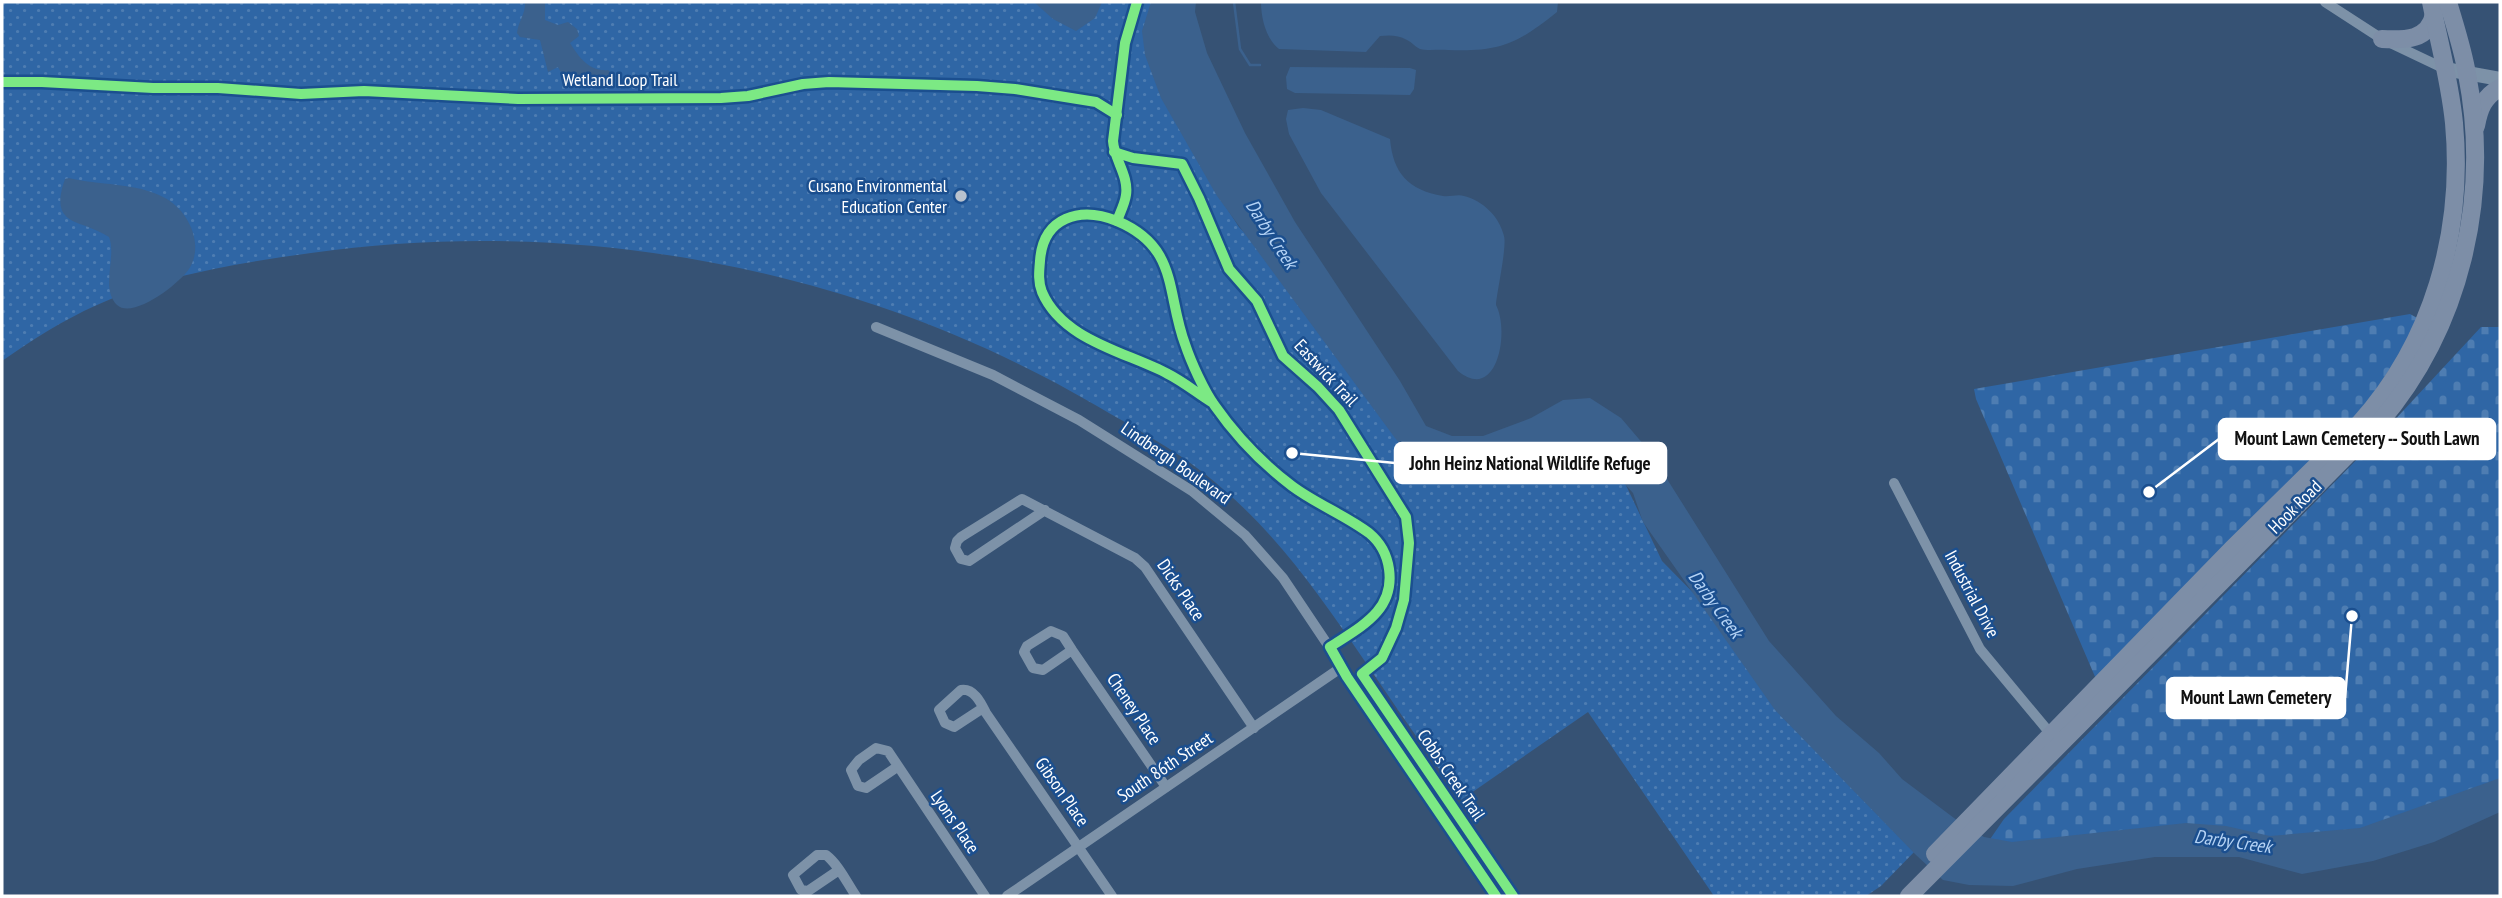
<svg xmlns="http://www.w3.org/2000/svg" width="2502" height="898" font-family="'PT Sans Narrow',sans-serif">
<defs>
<pattern id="cemetery-stones" width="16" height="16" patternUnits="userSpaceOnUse" patternTransform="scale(1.75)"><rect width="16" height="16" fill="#2f66a5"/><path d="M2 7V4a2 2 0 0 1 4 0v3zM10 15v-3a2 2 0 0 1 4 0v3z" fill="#4e7db2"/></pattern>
<pattern id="park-dots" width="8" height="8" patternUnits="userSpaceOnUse" patternTransform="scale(1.75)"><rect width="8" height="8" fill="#2f66a5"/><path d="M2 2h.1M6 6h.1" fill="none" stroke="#4e7db2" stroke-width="1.8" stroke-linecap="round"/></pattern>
</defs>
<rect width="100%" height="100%" fill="#365274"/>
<g fill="url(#cemetery-stones)">
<path d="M2410,314L2419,319L2408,342L2359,415L2096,679L1976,399L1974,389Z"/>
<path d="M2481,327H2500V792L2411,833L1975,861L2004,819L2376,440Z"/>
</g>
<path fill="url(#park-dots)" d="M2,2H1157L1216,192L1239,227L1249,237L1419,461C1449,483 1492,476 1524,463C1536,458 1546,449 1558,445C1566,442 1576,441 1585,439L1623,479L1662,561L1718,618L1733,638L1781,716L1844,774L1917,849L1881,886L1866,896H1714L1588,712L1461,800C1428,754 1396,707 1364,660C1316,590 1272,527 1205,474C1172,448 1133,427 1097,406C862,268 580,215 311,253C239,263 163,275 97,305C63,320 32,340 2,361Z"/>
<g fill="#3b618d">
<path d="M525,2H545V20L558,25L568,22L577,29L579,36L570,43C579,57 589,72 608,70L616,77L606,80L597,87C584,78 582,72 566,81L558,67L548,72L540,40L520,37L517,33C518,22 526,13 525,2Z"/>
<path d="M1034,2H1102L1095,18L1076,31L1053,19Z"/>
<path d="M1151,2H1196L1195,12L1207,53L1245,133L1295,222L1400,381L1426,426L1452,436H1483L1531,418L1563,400L1590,398L1621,418L1650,452L1769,641L1836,716L1879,753L1902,779L1954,818L1984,837L2012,842L2186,823L2226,826L2270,836L2360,828L2500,778V812L2434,842L2373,861L2302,874L2239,857H2155L2077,869L2013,886L1969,885L1943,880L1916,855L1775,710L1643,522L1633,493L1589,446L1568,444L1538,449L1500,474L1459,479L1417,462L1395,438L1217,196L1161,98L1145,55L1142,31Z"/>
<path d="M1261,2H1558L1557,12C1517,44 1500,52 1448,50C1439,49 1428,51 1420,49C1415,47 1412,42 1407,40C1398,35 1390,35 1380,36L1366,52L1279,49C1266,39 1261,18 1261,2Z"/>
<path d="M1290,67L1410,68L1416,70L1414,89L1410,95L1295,93L1287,89L1286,77Z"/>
<path d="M1303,108L1321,110L1390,139C1393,173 1408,190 1443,196C1450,197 1458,194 1464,196C1483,201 1499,216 1504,236C1507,247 1497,291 1496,305C1510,332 1497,403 1458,371L1321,193L1289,134L1286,119L1288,110Z"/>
<path d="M69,178C97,185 137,183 163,197C188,209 205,244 189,269C180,283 133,320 117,305C100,288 117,257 109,237C81,218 48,228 65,179Z"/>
</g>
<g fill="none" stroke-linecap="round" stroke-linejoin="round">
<path stroke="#3b618d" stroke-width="2.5" d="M1234,2L1240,49L1250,65H1260"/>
<g stroke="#7d92a8" stroke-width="10">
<path d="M2325,2L2382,39L2445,69"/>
<path d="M876,327L993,375L1079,420L1192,491L1245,535L1283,578L1496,896"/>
<path d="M1894,483L1980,649L2054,738"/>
<path d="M1045,510L969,561L961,559L955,548L957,541L961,537L1022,499L1135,558L1145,567L1254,728"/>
<path d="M1072,650L1043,670L1033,668L1024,652L1027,646L1051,631L1063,636L1072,650L1166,787"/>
<path d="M983,708L954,727L945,723L939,710L961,690C974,688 981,703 986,713L1112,896"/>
<path d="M897,767L866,788L858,786L851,770L859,760L876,748L888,751L985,896"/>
<path d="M839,870L808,891L801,890L793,875L817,855H826C839,865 847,883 856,896"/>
<path d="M1007,896L1342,667"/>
</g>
<path stroke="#7d92a8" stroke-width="14" d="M2445,69L2500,79"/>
<g stroke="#7d8ea7" stroke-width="18">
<path d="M2382,39C2404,40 2429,41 2434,14"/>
<path d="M2476,126C2479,109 2484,96 2500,88"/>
<path d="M1935,854L2233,548L2359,424C2433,342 2464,232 2454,123C2450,82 2439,42 2431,2"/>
<path d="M1909,896L2379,423C2461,327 2491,197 2467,74C2463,50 2455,26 2448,2"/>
</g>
<defs>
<g id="cycleway">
<path d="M2,82H42L153,88H218L301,94L364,91L518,99L721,98L748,96L803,84L829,82L977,86L1015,89L1096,102L1117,115"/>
<path d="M1114,152L1133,158L1182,164L1199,198L1229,269L1257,301L1283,356L1318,387L1339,410L1406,517L1409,543L1404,600L1396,628L1382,658L1362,674L1513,896"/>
<path d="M1117,221C1120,213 1125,203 1126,195C1129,176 1114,159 1113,141L1125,43L1137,2"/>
<path d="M1213,403C1198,394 1184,382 1168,374C1127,352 1063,341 1042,292C1038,282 1039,272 1040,261C1043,217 1080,206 1117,221C1179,247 1166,293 1185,344C1191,362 1204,391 1215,406C1236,436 1263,464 1292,486C1316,504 1345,515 1369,533C1380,542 1387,555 1389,569C1395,611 1360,627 1330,647L1347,677L1496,896"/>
</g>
</defs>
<use href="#cycleway" stroke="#1b4f8f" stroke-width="15"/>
<use href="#cycleway" stroke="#7ce984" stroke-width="10"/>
</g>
<circle fill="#b9c2ce" stroke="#1b4f8f" stroke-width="2.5" cx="961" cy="196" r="7"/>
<g text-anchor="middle" stroke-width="5" stroke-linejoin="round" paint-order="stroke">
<g font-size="18" fill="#fff" stroke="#1b4f8f">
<text x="620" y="86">Wetland Loop Trail</text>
<text transform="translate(1326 373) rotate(47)" y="6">Eastwick Trail</text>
<text transform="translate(1176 463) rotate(35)" y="6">Lindbergh Boulevard</text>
<text transform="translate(2295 507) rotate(-45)" y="6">Hook Road</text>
<text transform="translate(1181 590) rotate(56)" y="6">Dicks Place</text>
<text transform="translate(1972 594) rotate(62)" y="6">Industrial Drive</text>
<text transform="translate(1134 709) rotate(56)" y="6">Cheney Place</text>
<text transform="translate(1165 767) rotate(-34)" y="6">South 86th Street</text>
<text transform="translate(1451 775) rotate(56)" y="6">Cobbs Creek Trail</text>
<text transform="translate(1062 792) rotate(55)" y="6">Gibson Place</text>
<text transform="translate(955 822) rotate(56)" y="6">Lyons Place</text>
</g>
<g font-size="18" fill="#fff" stroke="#1b4f8f" text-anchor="end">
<text x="947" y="192">Cusano Environmental<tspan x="947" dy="21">Education Center</tspan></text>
</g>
<g font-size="19" font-style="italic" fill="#b5d3f5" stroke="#1b4f8f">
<text transform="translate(1272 234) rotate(57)" y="7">Darby Creek</text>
<text transform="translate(1716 604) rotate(54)" y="7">Darby Creek</text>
<text transform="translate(2233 841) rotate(8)" y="7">Darby Creek</text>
</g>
</g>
<path fill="none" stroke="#fff" stroke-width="2.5" d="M2149 492L2219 439M1292 453L1395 463M2352 616L2345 698"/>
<g fill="#fff" stroke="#1b4f8f" stroke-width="2.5">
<circle cx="2149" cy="492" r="7"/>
<circle cx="1292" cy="453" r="7"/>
<circle cx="2352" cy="616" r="7"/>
</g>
<g fill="#fff" stroke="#fff" stroke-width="2.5">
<rect x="2219" y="419" width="276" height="40" rx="7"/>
<rect x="1395" y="443" width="271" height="40" rx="7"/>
<rect x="2167" y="678" width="178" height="40" rx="7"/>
</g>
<g font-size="19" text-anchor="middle" font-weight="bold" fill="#111">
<text x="2357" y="445">Mount Lawn Cemetery -- South Lawn</text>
<text x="1530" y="470">John Heinz National Wildlife Refuge</text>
<text x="2256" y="704">Mount Lawn Cemetery</text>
</g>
<rect width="2502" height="898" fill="none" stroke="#ffffff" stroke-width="7"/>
</svg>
